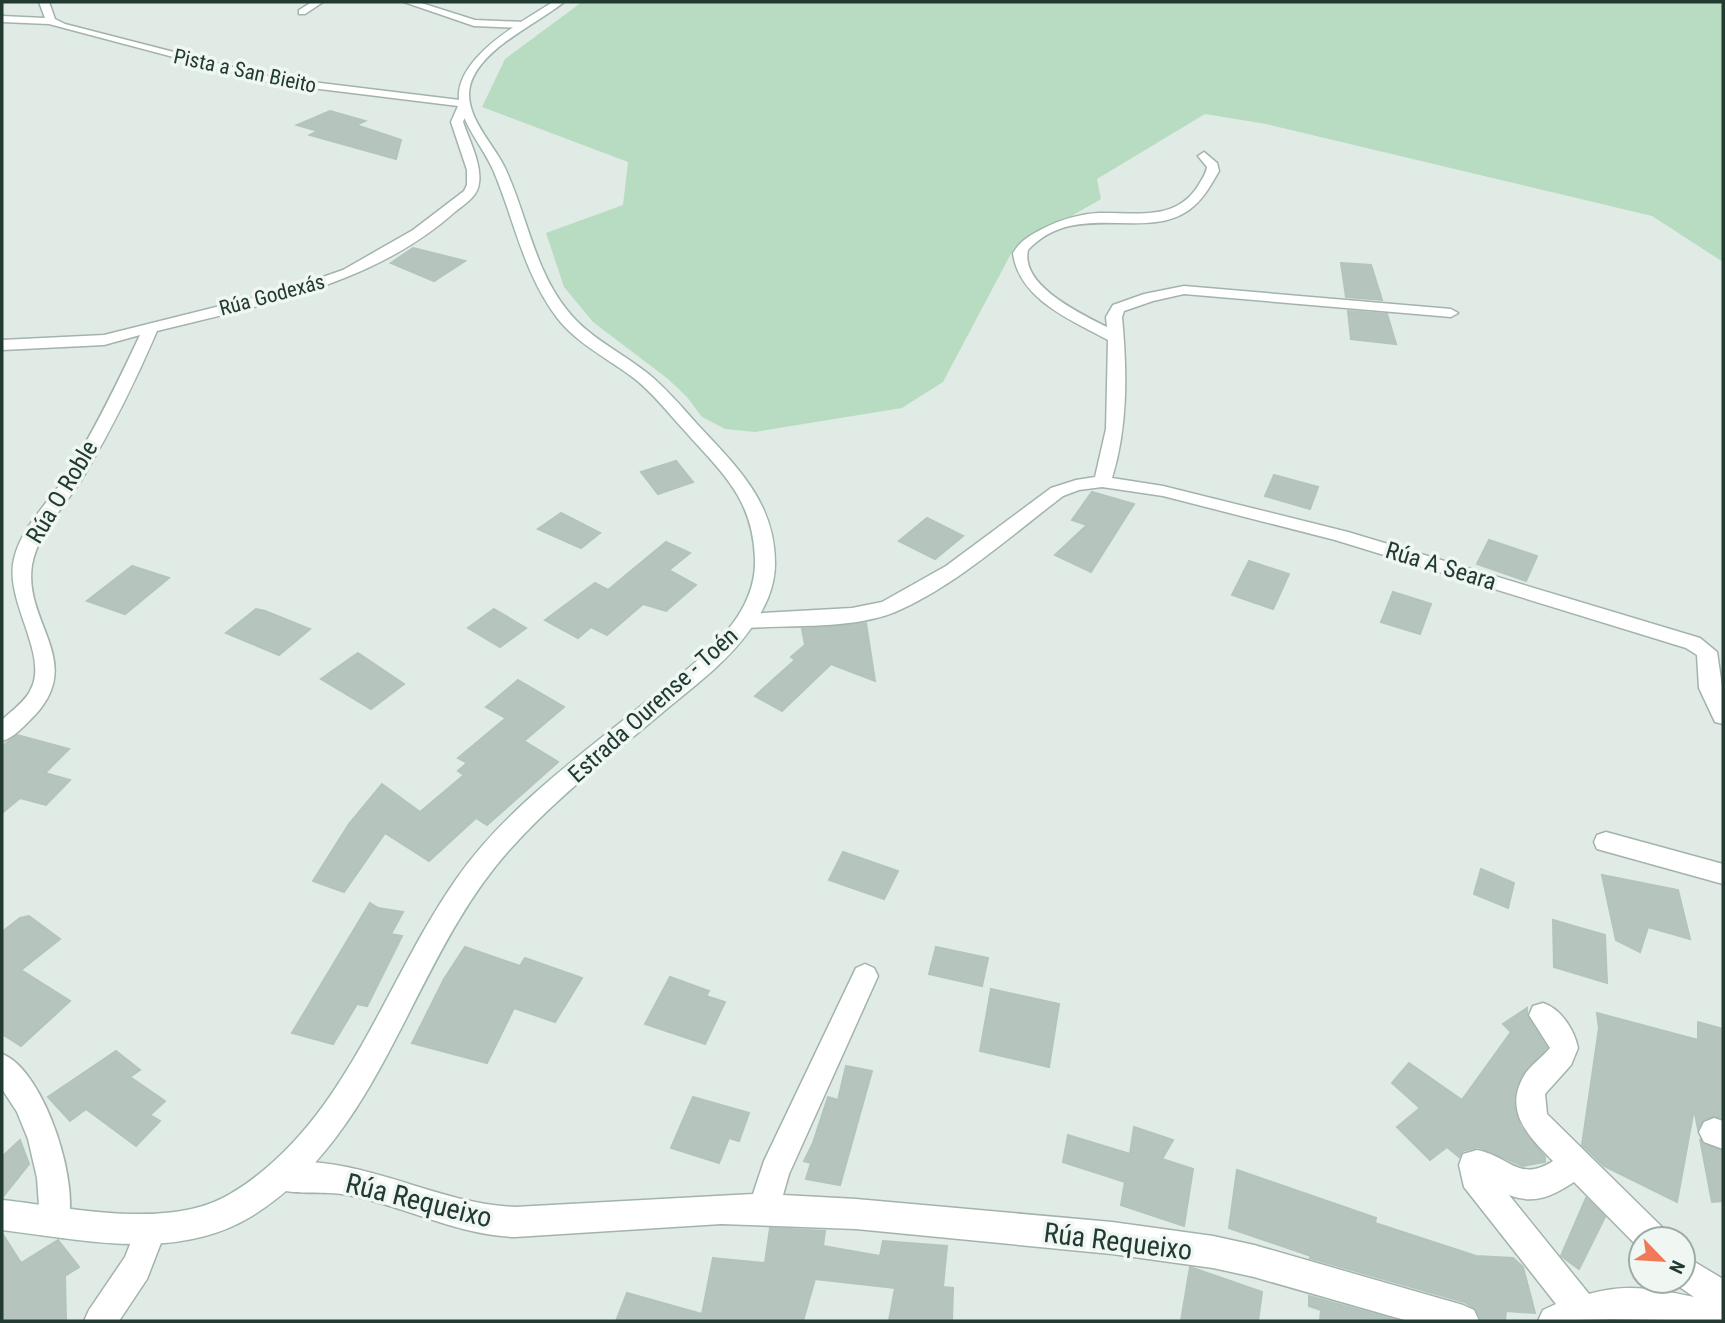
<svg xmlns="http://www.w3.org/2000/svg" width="1725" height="1323" font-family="'Roboto Condensed',sans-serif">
<rect width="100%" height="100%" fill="#e0ebe5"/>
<path fill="#b8dcc1" d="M582,2H1723V262L1652,216L1266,124L1205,114L1097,179L1101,199L1068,218L1026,238L1014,248L943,382L902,408L755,432L725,429L702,417L687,397L668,379L593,322L564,287L546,233L623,205L628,162L482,107L505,59Z"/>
<g fill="#b5c5be" stroke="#b2c4bc" stroke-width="2">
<path d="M330,111L365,121L356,125L401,140L396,159L310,135L318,131L297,125Z"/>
<path d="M413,248L465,261L434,281L391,263Z"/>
<path d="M1341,263L1371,265L1382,300L1346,297Z"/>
<path d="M1348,311L1387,314L1396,344L1351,339Z"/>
<path d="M676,461L693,482L658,494L641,472Z"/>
<path d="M1274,475L1318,487L1310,509L1265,496Z"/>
<path d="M1092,492L1134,504L1091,572L1055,555L1087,525L1072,520Z"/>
<path d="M561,513L600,533L581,548L538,529Z"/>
<path d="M927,518L963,536L935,559L899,541Z"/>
<path d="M1489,540L1537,556L1526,581L1477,564Z"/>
<path d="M666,542L690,553L669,570L696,585L666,611L643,604L607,635L591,627L578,638L545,620L595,583L608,590Z"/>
<path d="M1249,561L1289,574L1273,609L1232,595Z"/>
<path d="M132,566L169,578L125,614L87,601Z"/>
<path d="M1393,592L1431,604L1420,634L1381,622Z"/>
<path d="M256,609L265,611L310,629L279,655L226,633Z"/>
<path d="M494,609L526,628L500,647L468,628Z"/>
<path d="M866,623L875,681L831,664L782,711L755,696L795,660L791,657L805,645L802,629Z"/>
<path d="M358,653L404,684L371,709L321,679Z"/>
<path d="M518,680L564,707L524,741L558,762L487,825L476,818L429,861L385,833L344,892L313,881L349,824L382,784L420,812L464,775L458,771L467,763L458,758L506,718L486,707Z"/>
<path d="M17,735L69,749L45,773L70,780L46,805L20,798L2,813V746Z"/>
<path d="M843,852L898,871L884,899L829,880Z"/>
<path d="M1481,869L1514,883L1508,908L1474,894Z"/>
<path d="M1602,875L1678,890L1690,939L1648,927L1640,952L1616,940Z"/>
<path d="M370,903L378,908L403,912L391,934L402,936L367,1006L357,1004L333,1044L292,1033Z"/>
<path d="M29,916L60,939L21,970L70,1001L21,1046L2,1034V932L20,918Z"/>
<path d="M1553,920L1605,935L1607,983L1554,967Z"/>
<path d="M465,947L520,966L525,958L582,978L555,1022L514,1008L487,1063L412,1043L444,979Z"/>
<path d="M936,947L988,958L982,986L929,974Z"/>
<path d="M670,977L709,991L706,996L725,1002L705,1044L645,1024Z"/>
<path d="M991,989L1059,1004L1049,1067L980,1051Z"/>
<path d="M1527,1008V1016L1547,1048L1522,1075L1514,1101L1520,1126L1545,1157V1162L1523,1166L1478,1147L1462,1151L1459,1157L1447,1147L1430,1160L1397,1127L1420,1108L1392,1083L1409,1063L1462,1100L1511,1032L1503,1024Z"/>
<path d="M1597,1013L1698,1040V1022L1723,1029V1118L1713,1116L1703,1120L1698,1129L1694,1109L1677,1202L1604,1166L1582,1145L1599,1028Z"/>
<path d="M116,1051L140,1070L130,1077L165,1101L150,1115L160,1121L136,1146L86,1109L70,1121L48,1097Z"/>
<path d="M846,1066L872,1071L840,1185L806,1179L811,1163L804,1161L813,1143L828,1097L838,1100Z"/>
<path d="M693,1097L749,1113L739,1141L729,1138L719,1163L671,1148Z"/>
<path d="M1134,1127L1173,1140L1162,1159L1193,1169L1184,1226L1121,1205L1125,1182L1063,1162L1068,1135L1130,1154Z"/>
<path d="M1700,1139L1703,1144L1723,1151V1201L1712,1202Z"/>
<path d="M20,1140L29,1164L2,1198V1157Z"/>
<path d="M1237,1170L1376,1218L1375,1223L1476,1256L1513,1258L1523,1267L1535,1313L1506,1311L1505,1321H1482L1476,1309L1464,1302L1310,1258L1311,1256L1229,1228Z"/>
<path d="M1586,1198L1605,1217L1579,1269L1561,1256Z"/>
<path d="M770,1228L825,1231L823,1246L880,1256L883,1241L947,1246L943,1287L953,1288L952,1321H889L895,1288L815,1279L803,1321H616L627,1293L702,1314L713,1258L765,1263Z"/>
<path d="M2,1233L21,1263L58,1240L79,1267L65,1276L66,1321H2Z"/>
<path d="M1190,1267L1262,1292L1258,1321H1181Z"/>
<path d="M1309,1296L1399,1321H1320L1321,1310L1309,1306Z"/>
</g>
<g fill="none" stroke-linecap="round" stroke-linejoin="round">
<defs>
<g id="street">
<path d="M39,2H49L55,19L65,24L271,77L468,101L470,105L463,122C469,140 482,164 479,183C478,196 465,204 456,211C374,285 261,305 157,331C136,380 112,428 85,474C68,503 38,531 32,565C23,622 85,661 35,715C25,725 15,737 2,741V720C11,711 26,701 31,689C49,654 4,601 14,559C21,527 51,500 68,473C95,429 118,382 140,335L104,345L2,350V340L104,335L288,289L343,270L413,230L464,191L467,185V170L451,122L458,106L271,83L49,24L2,22V16L45,18Z"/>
<path d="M312,2H323L305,14H299V10Z"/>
<path d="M404,2H418L475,20L524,22L529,25L524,28L474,26Z"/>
<path d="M1204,152L1217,163L1219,171C1211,185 1203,200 1189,210C1144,242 1076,199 1028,250C1020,286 1082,314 1107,327L1106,317L1113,305L1144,294L1184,286L1451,309L1458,313L1451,317L1184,294L1153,301L1124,311L1122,317C1127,370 1128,427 1112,478L1163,486L1348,532L1700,638L1717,652L1723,693V724L1715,722L1699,688L1697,655L1686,648L1335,540L1163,496L1102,487L1079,490L1063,496C1012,535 954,587 895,612C854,629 791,625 746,628L739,626L736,621L739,616L746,614L852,608L882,602L946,566L1051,488L1076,480L1095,477L1106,429L1108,340C1072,320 1019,300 1013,253C1020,241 1029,236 1042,229C1060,220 1078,214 1099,213C1135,212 1175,222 1198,186C1202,179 1206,174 1207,167L1198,156Z"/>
<path d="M1606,832L1723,864V884L1597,849L1594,842L1597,835Z"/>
<path d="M865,964L874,968L878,976L789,1174L783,1195L856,1199L1112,1222L1213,1236L1254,1245L1463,1305L1474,1310L1479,1321H1408L1254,1277L1213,1268L1112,1254L856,1229L721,1224L515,1237C454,1235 402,1204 342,1194C319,1191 294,1196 272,1187L268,1176L272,1165C285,1160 296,1162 309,1162C381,1166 444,1204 515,1207L753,1194L764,1161L856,968Z"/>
<path d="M1543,1003C1561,1009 1574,1029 1578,1048L1571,1065L1545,1094L1547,1114L1663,1228L1668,1239H1641V1250L1574,1182C1553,1196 1534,1205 1509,1195L1589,1294C1627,1283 1656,1289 1694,1297L1671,1281H1683V1255L1723,1279V1321L1614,1319L1538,1321L1543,1310L1556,1304L1464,1187L1459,1165L1463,1154L1477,1150C1509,1156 1519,1183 1553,1161C1529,1137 1503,1111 1524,1076C1530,1065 1542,1058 1550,1048L1529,1015L1533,1006Z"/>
<path d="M2,1054C45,1070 83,1190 66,1231L55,1235L44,1231L40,1220L37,1178L28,1139L17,1112L2,1089Z"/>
<path d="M1714,1118L1723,1121V1149L1704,1142L1699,1132L1704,1122Z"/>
<path d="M151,1215L162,1219L166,1230L147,1279L119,1321H84L89,1310L125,1257L140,1219Z"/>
</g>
<path id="secondary" d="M553,2H564C537,24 479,49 470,86C463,115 494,144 505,168C527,215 534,269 567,310C588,337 619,351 646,372C665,387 681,406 697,424C736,466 775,502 775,563C775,589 764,610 749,631C726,663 693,687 663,712C612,755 558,796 513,846C411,956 386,1133 252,1216C177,1262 84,1240 2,1230V1200C69,1207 169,1231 230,1194C346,1125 383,983 457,878C506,808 580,756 646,702C690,666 757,624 755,559C753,498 722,473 684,430C668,413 654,394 635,379C609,359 579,345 558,319C524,275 515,222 494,172C485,150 468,132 461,109C445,63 521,22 553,2Z"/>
</defs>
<use href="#street" stroke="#a3b3ac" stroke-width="3"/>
<use href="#secondary" stroke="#9fb6ad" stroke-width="3"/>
<use href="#street" fill="#fff" fill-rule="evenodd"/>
<use href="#secondary" fill="#fff" fill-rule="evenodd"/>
</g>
<g text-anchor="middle" stroke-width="7" stroke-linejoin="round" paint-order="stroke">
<g font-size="21" fill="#213b33" stroke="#f0f7f3">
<text transform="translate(245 71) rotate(12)" y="7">Pista a San Bieito</text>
<text transform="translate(272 295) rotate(-15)" y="7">Rúa Godexás</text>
</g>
<g font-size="24" fill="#213b33" stroke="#f0f7f3">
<text transform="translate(62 492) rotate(-59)" y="8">Rúa O Roble</text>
<text transform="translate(1441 566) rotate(17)" y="8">Rúa A Seara</text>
<text transform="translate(653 705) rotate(-42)" y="8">Estrada Ourense - Toén</text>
</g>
<g font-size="28" fill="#213b33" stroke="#f0f7f3">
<text transform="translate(419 1200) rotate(14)" y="10">Rúa Requeixo</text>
<text transform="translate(1118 1241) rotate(7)" y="10">Rúa Requeixo</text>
</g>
</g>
<rect width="1725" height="1323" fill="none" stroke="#213b33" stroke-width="7"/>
<g transform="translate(1662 1260) rotate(115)"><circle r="33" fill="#f0f7f3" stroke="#9daca6" stroke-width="2"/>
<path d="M0-5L12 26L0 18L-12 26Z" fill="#f17957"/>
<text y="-10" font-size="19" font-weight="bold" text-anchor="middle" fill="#213b33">N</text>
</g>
</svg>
